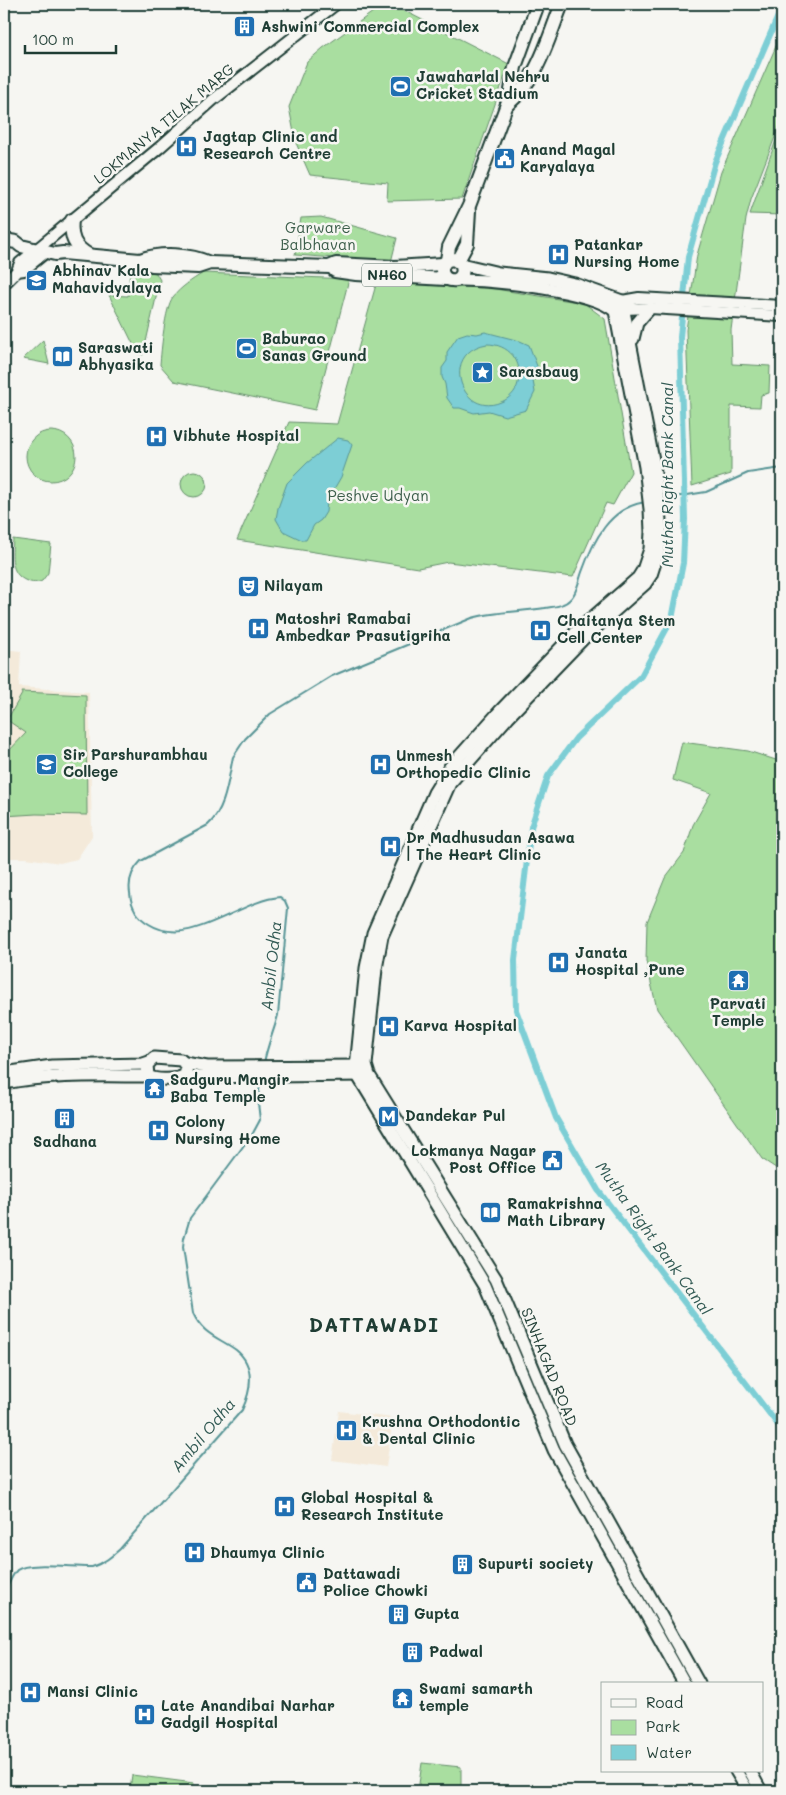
<svg xmlns="http://www.w3.org/2000/svg" width="786" height="1795" font-family="Mali,sans-serif">
<rect width="100%" height="100%" fill="#f6f6f2"/>
<filter id="ink" filterUnits="userSpaceOnUse"><feTurbulence type="fractalNoise" baseFrequency=".02" numOctaves="2"/><feDisplacementMap in="SourceGraphic" scale="10" xChannelSelector="R" yChannelSelector="G"/><feConvolveMatrix kernelMatrix="1 2 1 2 8 2 1 2 1" color-interpolation-filters="sRGB"/></filter>
<g filter="url(#ink)">
<g fill="#f4eada">
<path d="M4,649L21,651L19,687L89,692L92,836L77,859L60,863L26,858H4Z"/>
<path d="M339,1411L393,1418L386,1467L332,1460Z"/>
</g>
<g fill="#a9dea0" stroke="#648e6a">
<path d="M384,4H391L509,64L462,199L387,201L388,183L310,175L296,143L289,107L307,62L323,48Z"/>
<path d="M777,44L782,47V119L751,199L746,219L731,330L732,364L770,366L769,393L761,395L760,407L731,406V474L692,486L686,330L697,255L721,172Z"/>
<path d="M782,123V215L750,214Z"/>
<path d="M321,217L397,238L391,262L295,255L301,218Z"/>
<path d="M130,269L156,273L160,280L143,355L138,354L109,295L128,296Z"/>
<path d="M203,273L349,279L315,410L174,381L160,365C161,351 165,307 173,297C181,287 192,280 203,273Z"/>
<path d="M377,281L495,289L584,303L605,319L631,472L613,505L606,503L573,577L448,562L418,568L237,540L289,422L337,424Z"/>
<path d="M43,340L49,364L23,359Z"/>
<circle cx="51" cy="456" r="25"/>
<circle cx="194" cy="484" r="13"/>
<path d="M13,539L51,544L48,573L42,581C37,583 32,583 27,581C9,574 12,555 13,539Z"/>
<path d="M21,692L86,695L87,815L36,814L4,816V756L26,733L7,720L22,694Z"/>
<path d="M682,742L748,751L782,762V1172L762,1159L657,1009L646,961L647,922L665,878L684,853L693,825L711,793L673,780Z"/>
<path d="M422,1763L461,1767V1791H418Z"/>
<path d="M132,1775L194,1783L192,1791H130Z"/>
</g>
<g fill="#7dced5" stroke="#579495" fill-rule="evenodd">
<path d="M485,332L520,341L529,345L540,374L533,381L535,392L526,410L505,416L489,411L474,413L460,408H454L447,398L445,384L442,377V368L447,361V352L458,336L467,333L477,334ZM487,344C508,344 524,361 518,383C516,392 509,399 501,402C461,419 439,352 487,344Z"/>
<path d="M338,438L348,440L352,445L341,477L327,501L326,512L321,520L314,525L306,540H302L283,531L276,519L278,508L287,483L307,463Z"/>
</g>
<g fill="none" stroke-linecap="round" stroke-linejoin="round">
<g stroke="#579495" stroke-width="2">
<path d="M662,499L706,492L748,473L782,468"/>
<path d="M264,1063C267,1046 274,1031 278,1015L288,908L285,901L280,897C239,900 190,950 149,924C137,917 131,906 130,893C128,880 132,870 141,861L208,825C226,809 228,780 233,757L245,739L270,714L332,676L472,618C496,611 521,612 545,608C550,607 558,607 563,604C576,599 578,583 582,572C593,541 610,507 645,502"/>
<path d="M4,1595C7,1588 11,1576 17,1570C28,1561 76,1568 92,1567C104,1563 111,1557 120,1549L242,1410C251,1391 256,1366 236,1350C218,1337 203,1335 193,1313L183,1247L184,1238L190,1218L253,1133L260,1120L258,1103L260,1080"/>
</g>
<path stroke="#7dced5" stroke-width="6" d="M782,7L715,162L688,257L680,337L685,519L683,563L672,619L641,676L576,738L548,776L531,827L515,960L516,1010L556,1118L598,1190L782,1430"/>
<defs>
<g id="secondary">
<path d="M17,271L24,270L46,252"/>
<path d="M4,284L17,271L20,263L36,250L159,148L213,100L336,4"/>
<path d="M614,304L622,301L639,298L782,306"/>
<path d="M616,311L625,309L650,308L782,316"/>
</g>
<g id="primary">
<path d="M461,264L499,273L548,278L575,284L622,301L654,465L659,508L661,533L659,550L651,575L645,584L583,639L508,717L450,783L382,936L376,969L366,1065L369,1075L496,1279L565,1444L699,1684"/>
<path d="M456,280C489,279 592,290 615,311L645,467L650,509L651,532L650,549L643,570L638,578L576,632L501,710L450,767L434,793L373,933L366,968L356,1067L358,1076L485,1285L554,1450L685,1684"/>
<path d="M633,339L637,323L650,308"/>
<path d="M185,1063L207,1067L362,1066"/>
<path d="M4,1073L52,1066L143,1064L149,1062"/>
<path d="M184,1077L365,1075"/>
<path d="M4,1083C53,1074 99,1076 148,1076C156,1081 178,1080 185,1075L187,1067L181,1060L154,1058L147,1065L148,1076"/>
<path d="M736,1771L748,1791"/>
<path d="M750,1771L761,1791"/>
</g>
<g id="highway">
<path d="M507,105C539,78 547,41 562,4"/>
<path d="M72,220C70,237 74,247 89,255"/>
<path d="M4,240L16,242L21,246L55,254L63,253L140,260L152,265L198,267L210,263L329,267L336,264L395,267L443,264"/>
<path d="M140,260C161,252 190,254 210,263"/>
<path d="M447,260L454,259L461,264C464,271 463,276 456,280C443,282 437,269 447,260L449,247L469,206L510,96L515,67L538,4"/>
<path d="M458,261L467,244L469,211"/>
<path d="M335,271L356,274L446,279"/>
</g>
</defs>
<use href="#secondary" stroke="#1f3d34" stroke-width="14"/>
<use href="#primary" stroke="#1f3d34" stroke-width="15"/>
<use href="#highway" stroke="#1f3d34" stroke-width="16"/>
<use href="#secondary" stroke="#f6f6f2" stroke-width="10"/>
<use href="#primary" stroke="#f6f6f2" stroke-width="11"/>
<use href="#highway" stroke="#f6f6f2" stroke-width="12"/>
</g>
</g>
<defs>
<symbol id="building-square" viewBox="-11 -11 22 22"><rect x="-9" y="-9" width="18" height="18" rx="4" fill="#1f6fb2" stroke="#f6f6f2"/><path d="M-4-6H4V6H1V3H-1V6H-4ZM-2.5-4.3h1.7v1.8h-1.7ZM.8-4.3h1.7v1.8H.8ZM-2.5-1h1.7V.8h-1.7ZM.8-1h1.7V.8H.8Z" fill="#fff"/></symbol>
<symbol id="stadium-square" viewBox="-11 -11 22 22"><rect x="-9" y="-9" width="18" height="18" rx="4" fill="#1f6fb2" stroke="#f6f6f2"/><path d="M0-5a6.5 5 0 1 0 0 10a6.5 5 0 1 0 0-10ZM-3.5-1.8h7v3.6h-7Z" fill="#fff"/></symbol>
<symbol id="hospital-square" viewBox="-11 -11 22 22"><rect x="-9" y="-9" width="18" height="18" rx="4" fill="#1f6fb2" stroke="#f6f6f2"/><path d="M-5-5h3v3.5h4V-5h3V5h-3V1.5h-4V5h-3Z" fill="#fff"/></symbol>
<symbol id="civic-square" viewBox="-11 -11 22 22"><rect x="-9" y="-9" width="18" height="18" rx="4" fill="#1f6fb2" stroke="#f6f6f2"/><path d="M-.6-6.5H3V-4.5H.6V-3L4-1V1h2V6H-6V1h2V-1L-.6-3ZM-1.2 2.5V6h2.4V2.5Z" fill="#fff"/></symbol>
<symbol id="university-square" viewBox="-11 -11 22 22"><rect x="-9" y="-9" width="18" height="18" rx="4" fill="#1f6fb2" stroke="#f6f6f2"/><path d="M0-5L7-2L0 1L-7-2ZM-4 1L0 2.5L4 1V4Q0 6-4 4Z" fill="#fff"/></symbol>
<symbol id="library-square" viewBox="-11 -11 22 22"><rect x="-9" y="-9" width="18" height="18" rx="4" fill="#1f6fb2" stroke="#f6f6f2"/><path d="M-6-4Q-3-5.5-.7-3.5V5Q-3 3-6 4ZM6-4Q3-5.5 .7-3.5V5Q3 3 6 4Z" fill="#fff"/></symbol>
<symbol id="sight-square" viewBox="-11 -11 22 22"><rect x="-9" y="-9" width="18" height="18" rx="4" fill="#1f6fb2" stroke="#f6f6f2"/><path d="M0-6L1.8-2.2L6-1.7L2.9 1.2L3.7 5.4L0 3.3L-3.7 5.4L-2.9 1.2L-6-1.7L-1.8-2.2Z" fill="#fff"/></symbol>
<symbol id="theatre-square" viewBox="-11 -11 22 22"><rect x="-9" y="-9" width="18" height="18" rx="4" fill="#1f6fb2" stroke="#f6f6f2"/><path d="M-5-5.5Q0-4 5-5.5V0Q5 5 0 6Q-5 5-5 0ZM-3.3-2.5H-1v1.5H-3.3ZM1-2.5H3.3v1.5H1ZM-2.8 1Q0 5.5 2.8 1Z" fill="#fff"/></symbol>
<symbol id="school-square" viewBox="-11 -11 22 22"><rect x="-9" y="-9" width="18" height="18" rx="4" fill="#1f6fb2" stroke="#f6f6f2"/><path d="M0-5L7-2L0 1L-7-2ZM-4 1L0 2.5L4 1V4Q0 6-4 4Z" fill="#fff"/></symbol>
<symbol id="temple-square" viewBox="-11 -11 22 22"><rect x="-9" y="-9" width="18" height="18" rx="4" fill="#1f6fb2" stroke="#f6f6f2"/><path d="M0-6L5-2H3V0L6.5 2.5H4V6H1.5V3h-3V6H-4V2.5H-6.5L-3 0V-2H-5Z" fill="#fff"/></symbol>
<symbol id="metro-square" viewBox="-11 -11 22 22"><rect x="-9" y="-9" width="18" height="18" rx="4" fill="#1f6fb2" stroke="#f6f6f2"/><path d="M-5.5 5V-5H-3L0 0L3-5H5.5V5H3V-.5L0 4L-3-.5V5Z" fill="#fff"/></symbol>
</defs>
<g fill-rule="evenodd">
<use href="#building-square" x="232" y="14" width="25" height="25"/>
<use href="#stadium-square" x="388" y="74" width="25" height="25"/>
<use href="#hospital-square" x="174" y="134" width="25" height="25"/>
<use href="#civic-square" x="492" y="146" width="25" height="25"/>
<use href="#hospital-square" x="546" y="242" width="25" height="25"/>
<use href="#university-square" x="24" y="268" width="25" height="25"/>
<use href="#stadium-square" x="234" y="336" width="25" height="25"/>
<use href="#library-square" x="50" y="344" width="25" height="25"/>
<use href="#sight-square" x="470" y="360" width="25" height="25"/>
<use href="#hospital-square" x="144" y="424" width="25" height="25"/>
<use href="#theatre-square" x="236" y="574" width="25" height="25"/>
<use href="#hospital-square" x="246" y="616" width="25" height="25"/>
<use href="#hospital-square" x="528" y="618" width="25" height="25"/>
<use href="#school-square" x="34" y="752" width="25" height="25"/>
<use href="#hospital-square" x="368" y="752" width="25" height="25"/>
<use href="#hospital-square" x="378" y="834" width="25" height="25"/>
<use href="#hospital-square" x="546" y="950" width="25" height="25"/>
<use href="#temple-square" x="726" y="968" width="25" height="25"/>
<use href="#hospital-square" x="376" y="1014" width="25" height="25"/>
<use href="#temple-square" x="142" y="1076" width="25" height="25"/>
<use href="#metro-square" x="376" y="1104" width="25" height="25"/>
<use href="#building-square" x="52" y="1106" width="25" height="25"/>
<use href="#hospital-square" x="146" y="1118" width="25" height="25"/>
<use href="#civic-square" x="540" y="1148" width="25" height="25"/>
<use href="#library-square" x="478" y="1200" width="25" height="25"/>
<use href="#hospital-square" x="334" y="1418" width="25" height="25"/>
<use href="#hospital-square" x="272" y="1494" width="25" height="25"/>
<use href="#hospital-square" x="182" y="1540" width="25" height="25"/>
<use href="#building-square" x="450" y="1552" width="25" height="25"/>
<use href="#civic-square" x="294" y="1570" width="25" height="25"/>
<use href="#building-square" x="386" y="1602" width="25" height="25"/>
<use href="#building-square" x="400" y="1640" width="25" height="25"/>
<use href="#hospital-square" x="18" y="1680" width="25" height="25"/>
<use href="#temple-square" x="390" y="1686" width="25" height="25"/>
<use href="#hospital-square" x="132" y="1702" width="25" height="25"/>
</g>
<g text-anchor="middle" stroke-width="5" stroke-linejoin="round" paint-order="stroke">
<rect fill="#f6f6f2" stroke="#60746d" stroke-width="1" x="362" y="263.5" width="50" height="23" rx="4"/>
<g font-size="14" font-weight="bold" fill="#1f3d34">
<text x="387" y="280">NH60</text>
</g>
<g font-size="15" font-weight="bold" fill="#1f3d34" stroke="#f6f6f2" text-anchor="start">
<text x="261" y="32">Ashwini Commercial Complex</text>
<text x="416" y="82">Jawaharlal Nehru<tspan x="416" dy="17">Cricket Stadium</tspan></text>
<text x="203" y="142">Jagtap Clinic and<tspan x="203" dy="17">Research Centre</tspan></text>
<text x="520" y="155">Anand Magal<tspan x="520" dy="17">Karyalaya</tspan></text>
<text x="574" y="250">Patankar<tspan x="574" dy="17">Nursing Home</tspan></text>
<text x="52" y="276">Abhinav Kala<tspan x="52" dy="17">Mahavidyalaya</tspan></text>
<text x="262" y="344">Baburao<tspan x="262" dy="17">Sanas Ground</tspan></text>
<text x="78" y="353">Saraswati<tspan x="78" dy="17">Abhyasika</tspan></text>
<text x="499" y="377">Sarasbaug</text>
<text x="173" y="441">Vibhute Hospital</text>
<text x="264" y="591">Nilayam</text>
<text x="275" y="624">Matoshri Ramabai<tspan x="275" dy="17">Ambedkar Prasutigriha</tspan></text>
<text x="557" y="626">Chaitanya Stem<tspan x="557" dy="17">Cell Center</tspan></text>
<text x="63" y="760">Sir Parshurambhau<tspan x="63" dy="17">College</tspan></text>
<text x="396" y="761">Unmesh<tspan x="396" dy="17">Orthopedic Clinic</tspan></text>
<text x="406" y="843">Dr Madhusudan Asawa<tspan x="406" dy="17">| The Heart Clinic</tspan></text>
<text x="575" y="958">Janata<tspan x="575" dy="17">Hospital ,Pune</tspan></text>
<text x="738" y="1009" text-anchor="middle">Parvati<tspan x="738" dy="17">Temple</tspan></text>
<text x="404" y="1031">Karva Hospital</text>
<text x="170" y="1085">Sadguru Mangir<tspan x="170" dy="17">Baba Temple</tspan></text>
<text x="405" y="1121">Dandekar Pul</text>
<text x="175" y="1127">Colony<tspan x="175" dy="17">Nursing Home</tspan></text>
<text x="65" y="1147" text-anchor="middle">Sadhana</text>
<text x="536" y="1156" text-anchor="end">Lokmanya Nagar<tspan x="536" dy="17">Post Office</tspan></text>
<text x="507" y="1209">Ramakrishna<tspan x="507" dy="17">Math Library</tspan></text>
<text x="362" y="1427">Krushna Orthodontic<tspan x="362" dy="17">&amp; Dental Clinic</tspan></text>
<text x="301" y="1503">Global Hospital &amp;<tspan x="301" dy="17">Research Institute</tspan></text>
<text x="210" y="1558">Dhaumya Clinic</text>
<text x="478" y="1569">Supurti society</text>
<text x="323" y="1579">Dattawadi<tspan x="323" dy="17">Police Chowki</tspan></text>
<text x="414" y="1619">Gupta</text>
<text x="429" y="1657">Padwal</text>
<text x="419" y="1694">Swami samarth<tspan x="419" dy="17">temple</tspan></text>
<text x="47" y="1697">Mansi Clinic</text>
<text x="161" y="1711">Late Anandibai Narhar<tspan x="161" dy="17">Gadgil Hospital</tspan></text>
</g>
<g font-size="15" fill="#1f3d34" stroke="#f6f6f2">
<text transform="translate(164 124) rotate(-40)" y="5">LOKMANYA TILAK MARG</text>
<text transform="translate(549 1367) rotate(68)" y="5">SINHAGAD ROAD</text>
</g>
<g font-size="15" fill="#3b5d4a" stroke="#f6f6f2">
<text x="318" y="233">Garware<tspan x="318" dy="17">Balbhavan</tspan></text>
<text x="378" y="501">Peshve Udyan</text>
</g>
<g font-size="16" font-style="italic" fill="#325a54" stroke="#f6f6f2">
<text transform="translate(667 475) rotate(-90)" y="6">Mutha Right Bank Canal</text>
<text transform="translate(271 966) rotate(-84)" y="6">Ambil Odha</text>
<text transform="translate(654 1238) rotate(54)" y="6">Mutha Right Bank Canal</text>
<text transform="translate(203 1435) rotate(-50)" y="6">Ambil Odha</text>
</g>
<g font-size="20" font-weight="bold" letter-spacing="1" fill="#1f3d34" stroke="#f6f6f2">
<text x="374" y="1332">DATTAWADI</text>
</g>
</g>
<rect width="786" height="1795" fill="none" stroke="#f6f6f2" stroke-width="20"/>
<rect x="10" y="10" width="766" height="1775" fill="none" stroke="#1f3d34" stroke-width="2" filter="url(#ink)"/>
<rect x="601" y="1682" width="162" height="90" fill="#f6f6f2" stroke="#a0aca6"/>
<rect x="611" y="1699" width="25" height="8" fill="#f6f6f2" stroke="#a0aca6"/>
<text x="646" y="1708" font-size="15" fill="#1f3d34">Road</text>
<rect x="611" y="1720" width="25" height="15" fill="#a9dea0" stroke="#a0aca6"/>
<text x="646" y="1732" font-size="15" fill="#1f3d34">Park</text>
<rect x="611" y="1745" width="25" height="15" fill="#7dced5" stroke="#a0aca6"/>
<text x="646" y="1758" font-size="15" fill="#1f3d34">Water</text>
<path d="M25 45v8h91v-8" fill="none" stroke="#1f3d34" stroke-width="2.5"/>
<text x="32" y="45" font-size="15" fill="#1f3d34" stroke="#f6f6f2" stroke-width="4" paint-order="stroke">100 m</text>
</svg>
